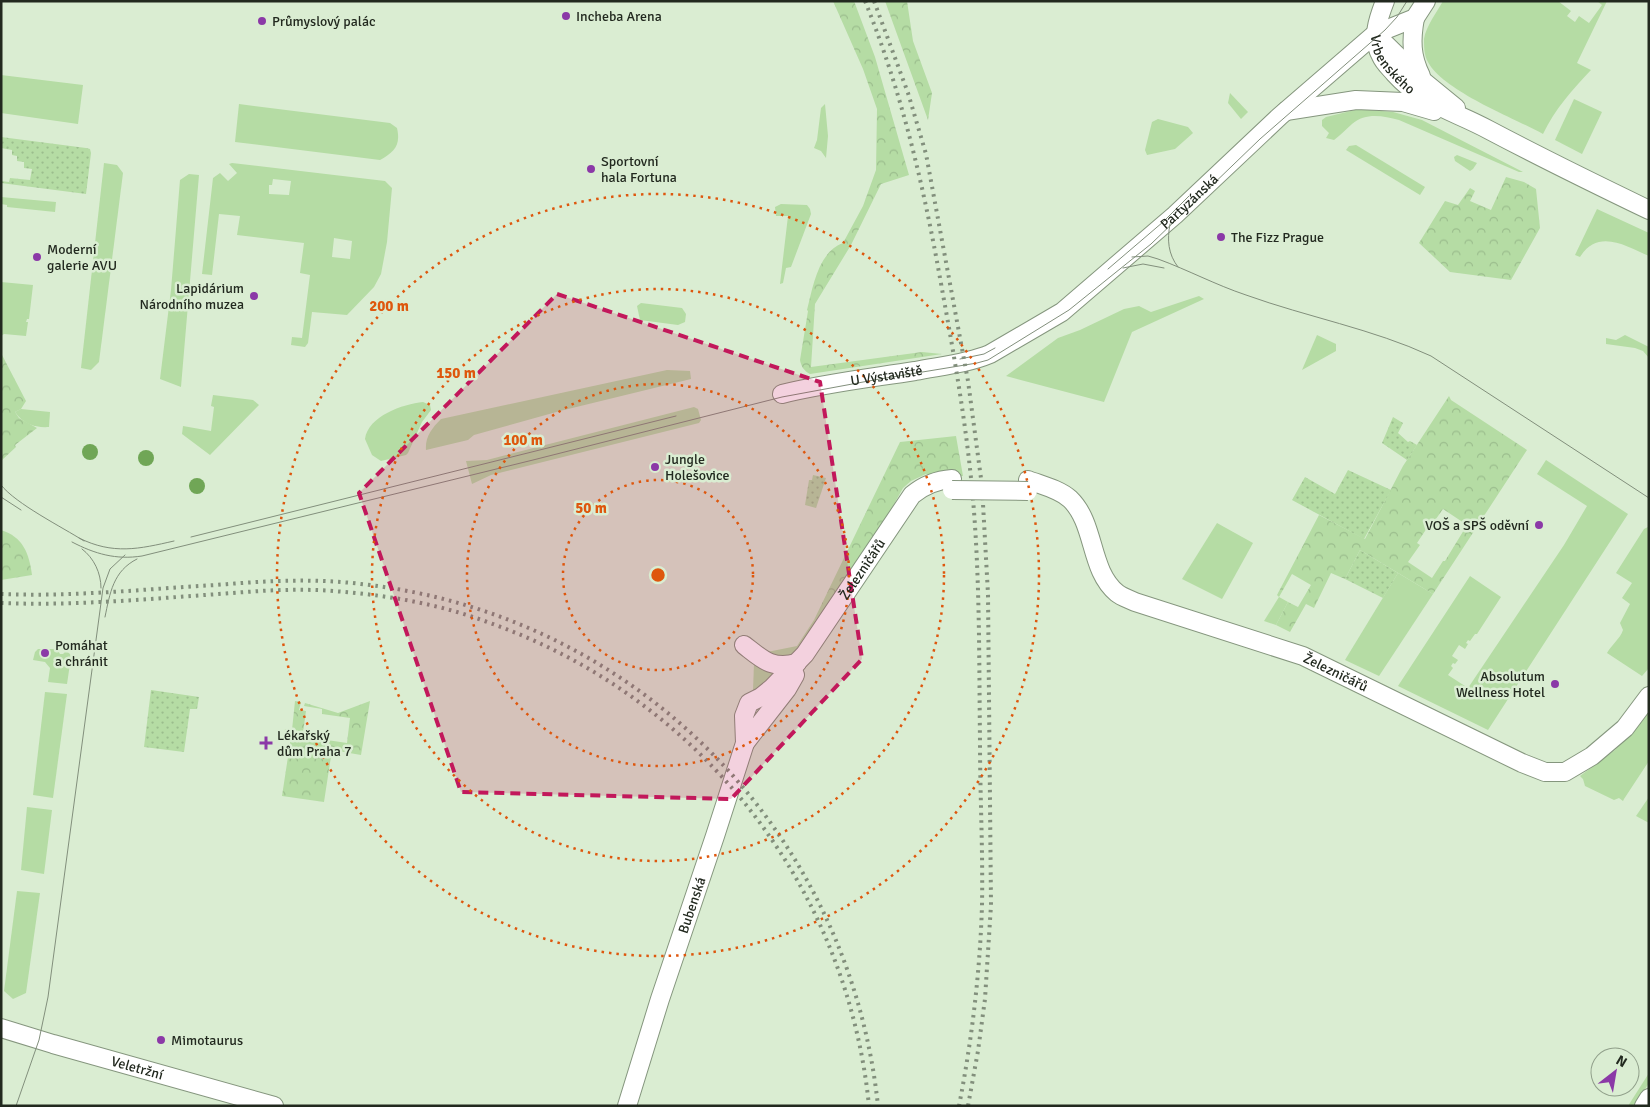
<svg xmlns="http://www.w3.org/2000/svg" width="1650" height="1107" font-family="Signika,sans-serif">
<defs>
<pattern id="forest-crowns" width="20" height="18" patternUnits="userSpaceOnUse" patternTransform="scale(1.25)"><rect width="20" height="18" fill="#b5dca4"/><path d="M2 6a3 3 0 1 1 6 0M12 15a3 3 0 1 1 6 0" fill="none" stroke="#9bbd8d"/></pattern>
<pattern id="garden-dots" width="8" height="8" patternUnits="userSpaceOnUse" patternTransform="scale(1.25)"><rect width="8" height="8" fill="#b5dca4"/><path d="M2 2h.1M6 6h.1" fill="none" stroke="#9bbd8d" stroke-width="1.8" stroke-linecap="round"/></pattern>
</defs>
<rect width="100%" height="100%" fill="#daedd2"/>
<g fill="#b5dca4" fill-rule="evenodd">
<path d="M1443,1H1558L1571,11L1567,16L1575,22L1579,16L1589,23L1602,5L1597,1H1607L1577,63L1591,70C1572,90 1555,109 1543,134C1515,118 1431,87 1425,54C1424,50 1424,43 1424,39C1426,26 1437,12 1443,1Z"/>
<path d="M1,75L83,85L78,124L1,113Z"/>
<path d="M1230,93L1248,112L1241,119L1228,103Z"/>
<path d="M1574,99L1602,112L1582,154L1555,140Z"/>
<path d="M239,104L390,123L397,128C401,146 394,152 380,160L235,142Z"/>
<path d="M825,104L828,136L826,158L821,151L814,148L817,140L821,108Z"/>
<path d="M1359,109L1393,112L1422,120L1523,172H1519L1399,120C1383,116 1366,112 1352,124C1346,129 1341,135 1334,140L1326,138L1329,133L1322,126V120L1326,117Z"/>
<path d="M1158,119L1188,127L1193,133L1175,149L1147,155L1145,150L1152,122Z"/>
<path d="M1356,145L1425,187L1420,195L1346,150L1349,146Z"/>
<path d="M1457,155L1477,163L1473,169L1470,171L1455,161L1454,157Z"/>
<path d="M104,163L117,165L123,173L99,362L91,370L81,368Z"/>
<path d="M232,163L385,181L392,188L387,242L381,274L374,287L347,315L312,312L308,343L305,347L291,345L292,337L302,338L310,275L300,273L304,243L237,235L240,216L219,214L212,275L202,274L213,178L220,173L228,181L237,173L229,164ZM273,179L291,181L289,195L269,194V185H272ZM334,238L352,241L350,259L332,257Z"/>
<path d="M189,174L199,175L181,387L160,379L171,290L180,180Z"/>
<path d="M1,197L56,202L55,212L7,207V205L1,204Z"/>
<path d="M781,204L807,205L810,209L811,214L791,267L786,268L783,283L780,284L788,216H776L775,207Z"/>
<path d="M1597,209L1649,233V256C1626,246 1598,228 1580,257L1575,255Z"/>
<path d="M1,282L33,285L29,319H27L26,322H28L26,336L4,334L1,336Z"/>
<path d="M1199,296L1204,299L1132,332L1104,402L1006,376L1058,338L1080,330L1124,309L1139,306L1151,312Z"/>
<path d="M641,303L682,308L686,314L685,322L678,325L640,320L637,306Z"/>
<path d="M1317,335L1336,344V351L1302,370Z"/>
<path d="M1625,335L1649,347V358L1643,351L1635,348L1606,344V338L1616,340Z"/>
<path d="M667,370L690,371L691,379L560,411L474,435L468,440L426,450C425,437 432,428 441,419Z"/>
<path d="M213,395L253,400L259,405L210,455L182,434L183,426L211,431L214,407L211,406Z"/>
<path d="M423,402L430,405L431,410L422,422L408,453L406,455L381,461L372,455L365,439C368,416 403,404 423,402Z"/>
<path d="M694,407L698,409L701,420L699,423L491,475L472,484L466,461L487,460Z"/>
<path d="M21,409L50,412L49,427C36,428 23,424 15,412Z"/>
<path d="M1546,460L1628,514L1488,730L1398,686L1470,576L1501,597L1477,634H1475L1470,641L1468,640L1466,643L1468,644L1465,649L1459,645L1452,656L1458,660L1455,664L1453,663L1451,666L1453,668L1448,675L1468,688L1564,545L1587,506L1537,474Z"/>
<path d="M1217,523L1253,543L1222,599L1182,579Z"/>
<path d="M1648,527L1649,668L1642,676L1607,653C1612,644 1620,639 1623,630L1620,623L1630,604L1622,598L1632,583L1616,573L1644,529Z"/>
<path d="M1398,573L1433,594L1379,676L1345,660Z"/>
<path d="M1279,597L1288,602L1276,625L1264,621Z"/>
<path d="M814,620L819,621L797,651L791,656L779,658L767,652L797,646Z"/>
<path d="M38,649H57L60,654H63L66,651L70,654L71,657L67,684L48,682L50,668L45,662L33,660L35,652Z"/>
<path d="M754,663L779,672L773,681L753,691Z"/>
<path d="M45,692L67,694L53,798L33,795Z"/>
<path d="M1649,712V761L1624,799L1623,801L1619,798L1614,800L1585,786L1583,779L1580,776L1615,750Z"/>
<path d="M1649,797V823L1636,816Z"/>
<path d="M27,807L52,810L44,874L21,870Z"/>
<path d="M17,891L40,893L26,993L13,999L4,991Z"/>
<path d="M1649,1073V1083L1634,1106H1628Z"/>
</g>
<g fill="url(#forest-crowns)" fill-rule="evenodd">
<path d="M833,1H854L875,57L909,175L881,184L851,245L815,304L811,367L922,352L942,354L810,374C804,371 801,366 800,360L808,311L807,310C813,287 818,252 843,243L863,206L876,170L877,109L863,69Z"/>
<path d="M885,1H907L913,41L932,93L928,120Z"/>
<path d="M1506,177L1524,182L1536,189L1540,228L1511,280L1450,272L1419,243L1445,201L1458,205L1470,188L1475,191L1470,201L1491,210Z"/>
<path d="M1,353L26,401L21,409L15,412L19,418L37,428L15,445L16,447L1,461Z"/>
<path d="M1449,396L1451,400L1527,450L1433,594L1360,550L1345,579L1331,573L1314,608L1306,604L1290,632L1276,625L1288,602L1298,607L1311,585L1292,574L1279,597L1277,595L1319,515L1365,539L1403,466ZM1443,509L1467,525L1445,561H1443L1432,578L1408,562L1420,545L1417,543L1429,525L1431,526Z"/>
<path d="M956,436L963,476L926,474L911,481L903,488L879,531L819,621L814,620L900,442Z"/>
<path d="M1,530C23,537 29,553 32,575L1,580Z"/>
<path d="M295,701L301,702L299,710L306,711L303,733L307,734V737L347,743L350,718L322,714V709L304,706L305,703L338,713L370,701L361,755L332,750L324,802L282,796L291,737L284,736L285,729L292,730Z"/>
</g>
<g fill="url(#garden-dots)">
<path d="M1,137L86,148L90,149L91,153L86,194L1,183V181L9,182L10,178L30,180L32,169L24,168V162L17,161V156L12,155V150L1,148Z"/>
<path d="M1393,417L1403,423L1398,433L1408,442L1410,441L1417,445L1407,460L1382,443Z"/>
<path d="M1348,470L1391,490L1364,539L1292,500L1305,477L1335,494Z"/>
<path d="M813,475L826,478L816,508L805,505L809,480H812Z"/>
<path d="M1360,550L1398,573L1383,598L1345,579Z"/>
<path d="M151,690L199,697L197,709H190L184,752L144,747Z"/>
</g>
<g fill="#70a656">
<circle cx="90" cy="452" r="8"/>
<circle cx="146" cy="458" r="8"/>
<circle cx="197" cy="486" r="8"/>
</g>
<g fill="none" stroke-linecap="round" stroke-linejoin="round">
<defs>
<g id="secondary">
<path id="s1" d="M1385,1C1378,19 1371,38 1381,56C1384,63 1390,68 1395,74C1423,105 1454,111 1489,130C1542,158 1595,184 1649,210"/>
<path d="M1415,18C1411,40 1411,56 1421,76"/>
<path d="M1375,34L1423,81L1456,108"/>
<path d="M1286,111L1356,100L1403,102L1434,111"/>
<path id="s2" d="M782,394C826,383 871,378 915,371C940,366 966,364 990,354L1062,312L1175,215L1280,116L1375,34L1415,18L1426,1"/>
<path id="s3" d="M1028,480C1041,485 1059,489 1070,499C1096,524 1089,570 1117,593C1122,597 1129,599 1135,602L1303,656L1522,763L1545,772H1565L1592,756L1625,728L1649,696"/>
<path d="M744,645C762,659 772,670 797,663"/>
<path d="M745,743L787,689L795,675"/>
<path id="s4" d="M1,1028L53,1044L274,1106"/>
<path id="s5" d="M627,1106L660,999L715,836L745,743L744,716L749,703L761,697L772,688L805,654L912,495C924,485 937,480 952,479"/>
<path d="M1644,1106L1649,1098"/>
</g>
</defs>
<use href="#secondary" stroke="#85967e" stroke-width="20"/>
<use href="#secondary" stroke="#fff" stroke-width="18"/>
<g stroke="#828f7c" stroke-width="1">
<path d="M1170,224C1167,240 1168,254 1178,267"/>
<path d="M1132,257L1148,256L1158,259C1188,270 1216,285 1246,295C1307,317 1373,329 1431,356L1649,498"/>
<path d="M1123,268L1143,264L1164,268"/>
<path d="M1108,269L1163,222L1189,196"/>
<path d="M960,359L984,354L995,348"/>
<path d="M1,485C16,504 62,527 84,541"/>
<path d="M1,497L21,510"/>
<path d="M191,537L676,416"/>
<path d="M79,538C113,555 139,549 174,541"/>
<path d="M72,542C95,554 116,560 142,556L533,460L782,397L874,380L977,363L988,360L1069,310L1151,244L1260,139L1385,30L1397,17L1407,1"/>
<path d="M82,549C94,558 101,573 101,588"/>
<path d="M105,617C110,593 113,571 137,559"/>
<path d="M16,1106L39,1040L48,997L103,588L110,569L125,555"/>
</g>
<g stroke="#828f7c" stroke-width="4" stroke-dasharray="2.5 5" stroke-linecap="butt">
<path d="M865,1C901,90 923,183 940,278C952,344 964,410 971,478C980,565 979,654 980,742C980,796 983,850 982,905C980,972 972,1039 959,1106"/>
<path d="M874,1L908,93L926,154L968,381L982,486L988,594L991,905L985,999L978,1051L968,1106"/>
<path d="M1,594C73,597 145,589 216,585C264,581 312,578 361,584C636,614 849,831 878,1106"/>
<path d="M1,603C74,606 147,599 219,594C257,591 295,588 333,591C387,595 440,604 490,623C699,697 847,885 869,1106"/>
</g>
<defs>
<path id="secondary-bridge" d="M952,490L1028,491"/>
</defs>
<use href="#secondary-bridge" stroke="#85967e" stroke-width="20" stroke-linecap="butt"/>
<use href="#secondary-bridge" stroke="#fff" stroke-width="18"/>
</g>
<path fill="#c2185b" fill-opacity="0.2" stroke="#c2185b" stroke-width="4" stroke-dasharray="10 6" stroke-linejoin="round" d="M557,294L820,382L862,659L731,799L461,792L359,493Z"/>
<g fill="none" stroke="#de570d" stroke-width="2.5" stroke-dasharray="2.5 5">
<circle cx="658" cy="575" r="95"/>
<circle cx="658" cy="575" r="191"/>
<circle cx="658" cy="575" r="286"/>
<circle cx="658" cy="575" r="381"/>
</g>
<g fill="#8b39a7" stroke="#daedd2" stroke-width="2">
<circle cx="566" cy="16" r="5"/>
<circle cx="262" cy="21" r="5"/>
<circle cx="591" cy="169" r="5"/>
<circle cx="1221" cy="237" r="5"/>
<circle cx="37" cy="257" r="5"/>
<circle cx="254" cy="296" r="5"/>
<circle cx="655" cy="467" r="5"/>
<circle cx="1539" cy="525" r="5"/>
<circle cx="45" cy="653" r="5"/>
<circle cx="1555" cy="684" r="5"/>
<path d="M263.5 735.5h5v5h5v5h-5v5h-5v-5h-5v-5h5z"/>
<circle cx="161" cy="1040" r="5"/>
</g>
<g text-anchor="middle" stroke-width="5" stroke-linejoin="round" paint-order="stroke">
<g font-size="14" fill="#22291f" stroke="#daedd2" text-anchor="start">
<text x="576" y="21">Incheba Arena</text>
<text x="272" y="26">Průmyslový palác</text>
<text x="601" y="166">Sportovní<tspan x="601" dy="16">hala Fortuna</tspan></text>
<text x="1231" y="242">The Fizz Prague</text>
<text x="47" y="254">Moderní<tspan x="47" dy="16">galerie AVU</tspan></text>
<text x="244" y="293" text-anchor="end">Lapidárium<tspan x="244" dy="16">Národního muzea</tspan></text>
<text x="665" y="464">Jungle<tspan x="665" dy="16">Holešovice</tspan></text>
<text x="1529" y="530" text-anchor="end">VOŠ a SPŠ oděvní</text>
<text x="55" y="650">Pomáhat<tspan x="55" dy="16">a chránit</tspan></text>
<text x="1545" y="681" text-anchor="end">Absolutum<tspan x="1545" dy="16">Wellness Hotel</tspan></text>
<text x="277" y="740">Lékařský<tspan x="277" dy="16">dům Praha 7</tspan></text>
<text x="171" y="1045">Mimotaurus</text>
</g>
<g font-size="14" fill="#22291f" stroke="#daedd2">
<text dy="5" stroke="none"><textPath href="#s1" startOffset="70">Vrbenského</textPath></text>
<text dy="5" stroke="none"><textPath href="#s2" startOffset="464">Partyzánská</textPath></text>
<text dy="5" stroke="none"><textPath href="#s2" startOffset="106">U Výstaviště</textPath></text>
<text dy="5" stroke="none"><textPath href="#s5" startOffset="600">Železničářů</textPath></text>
<text dy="5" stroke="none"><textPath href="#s3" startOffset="386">Železničářů</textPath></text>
<text dy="5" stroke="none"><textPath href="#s5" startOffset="211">Bubenská</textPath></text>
<text dy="5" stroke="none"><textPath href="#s4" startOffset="142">Veletržní</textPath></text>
</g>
</g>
<circle cx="658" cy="575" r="8" fill="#de570d" stroke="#daedd2" stroke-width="2.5"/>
<g font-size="15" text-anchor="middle" font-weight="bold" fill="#de570d" stroke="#daedd2" stroke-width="5" stroke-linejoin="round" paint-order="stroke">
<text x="389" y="311">200 m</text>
<text x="456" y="378">150 m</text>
<text x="523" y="445">100 m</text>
<text x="591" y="513">50 m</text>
</g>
<rect width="1650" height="1107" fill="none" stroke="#22291f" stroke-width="5"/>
<g transform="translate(1615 1072) rotate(31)"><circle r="24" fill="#daedd2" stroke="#909f8a"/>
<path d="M0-4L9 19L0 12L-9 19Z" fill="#8b39a7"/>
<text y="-8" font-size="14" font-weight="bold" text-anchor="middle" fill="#22291f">N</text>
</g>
</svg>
